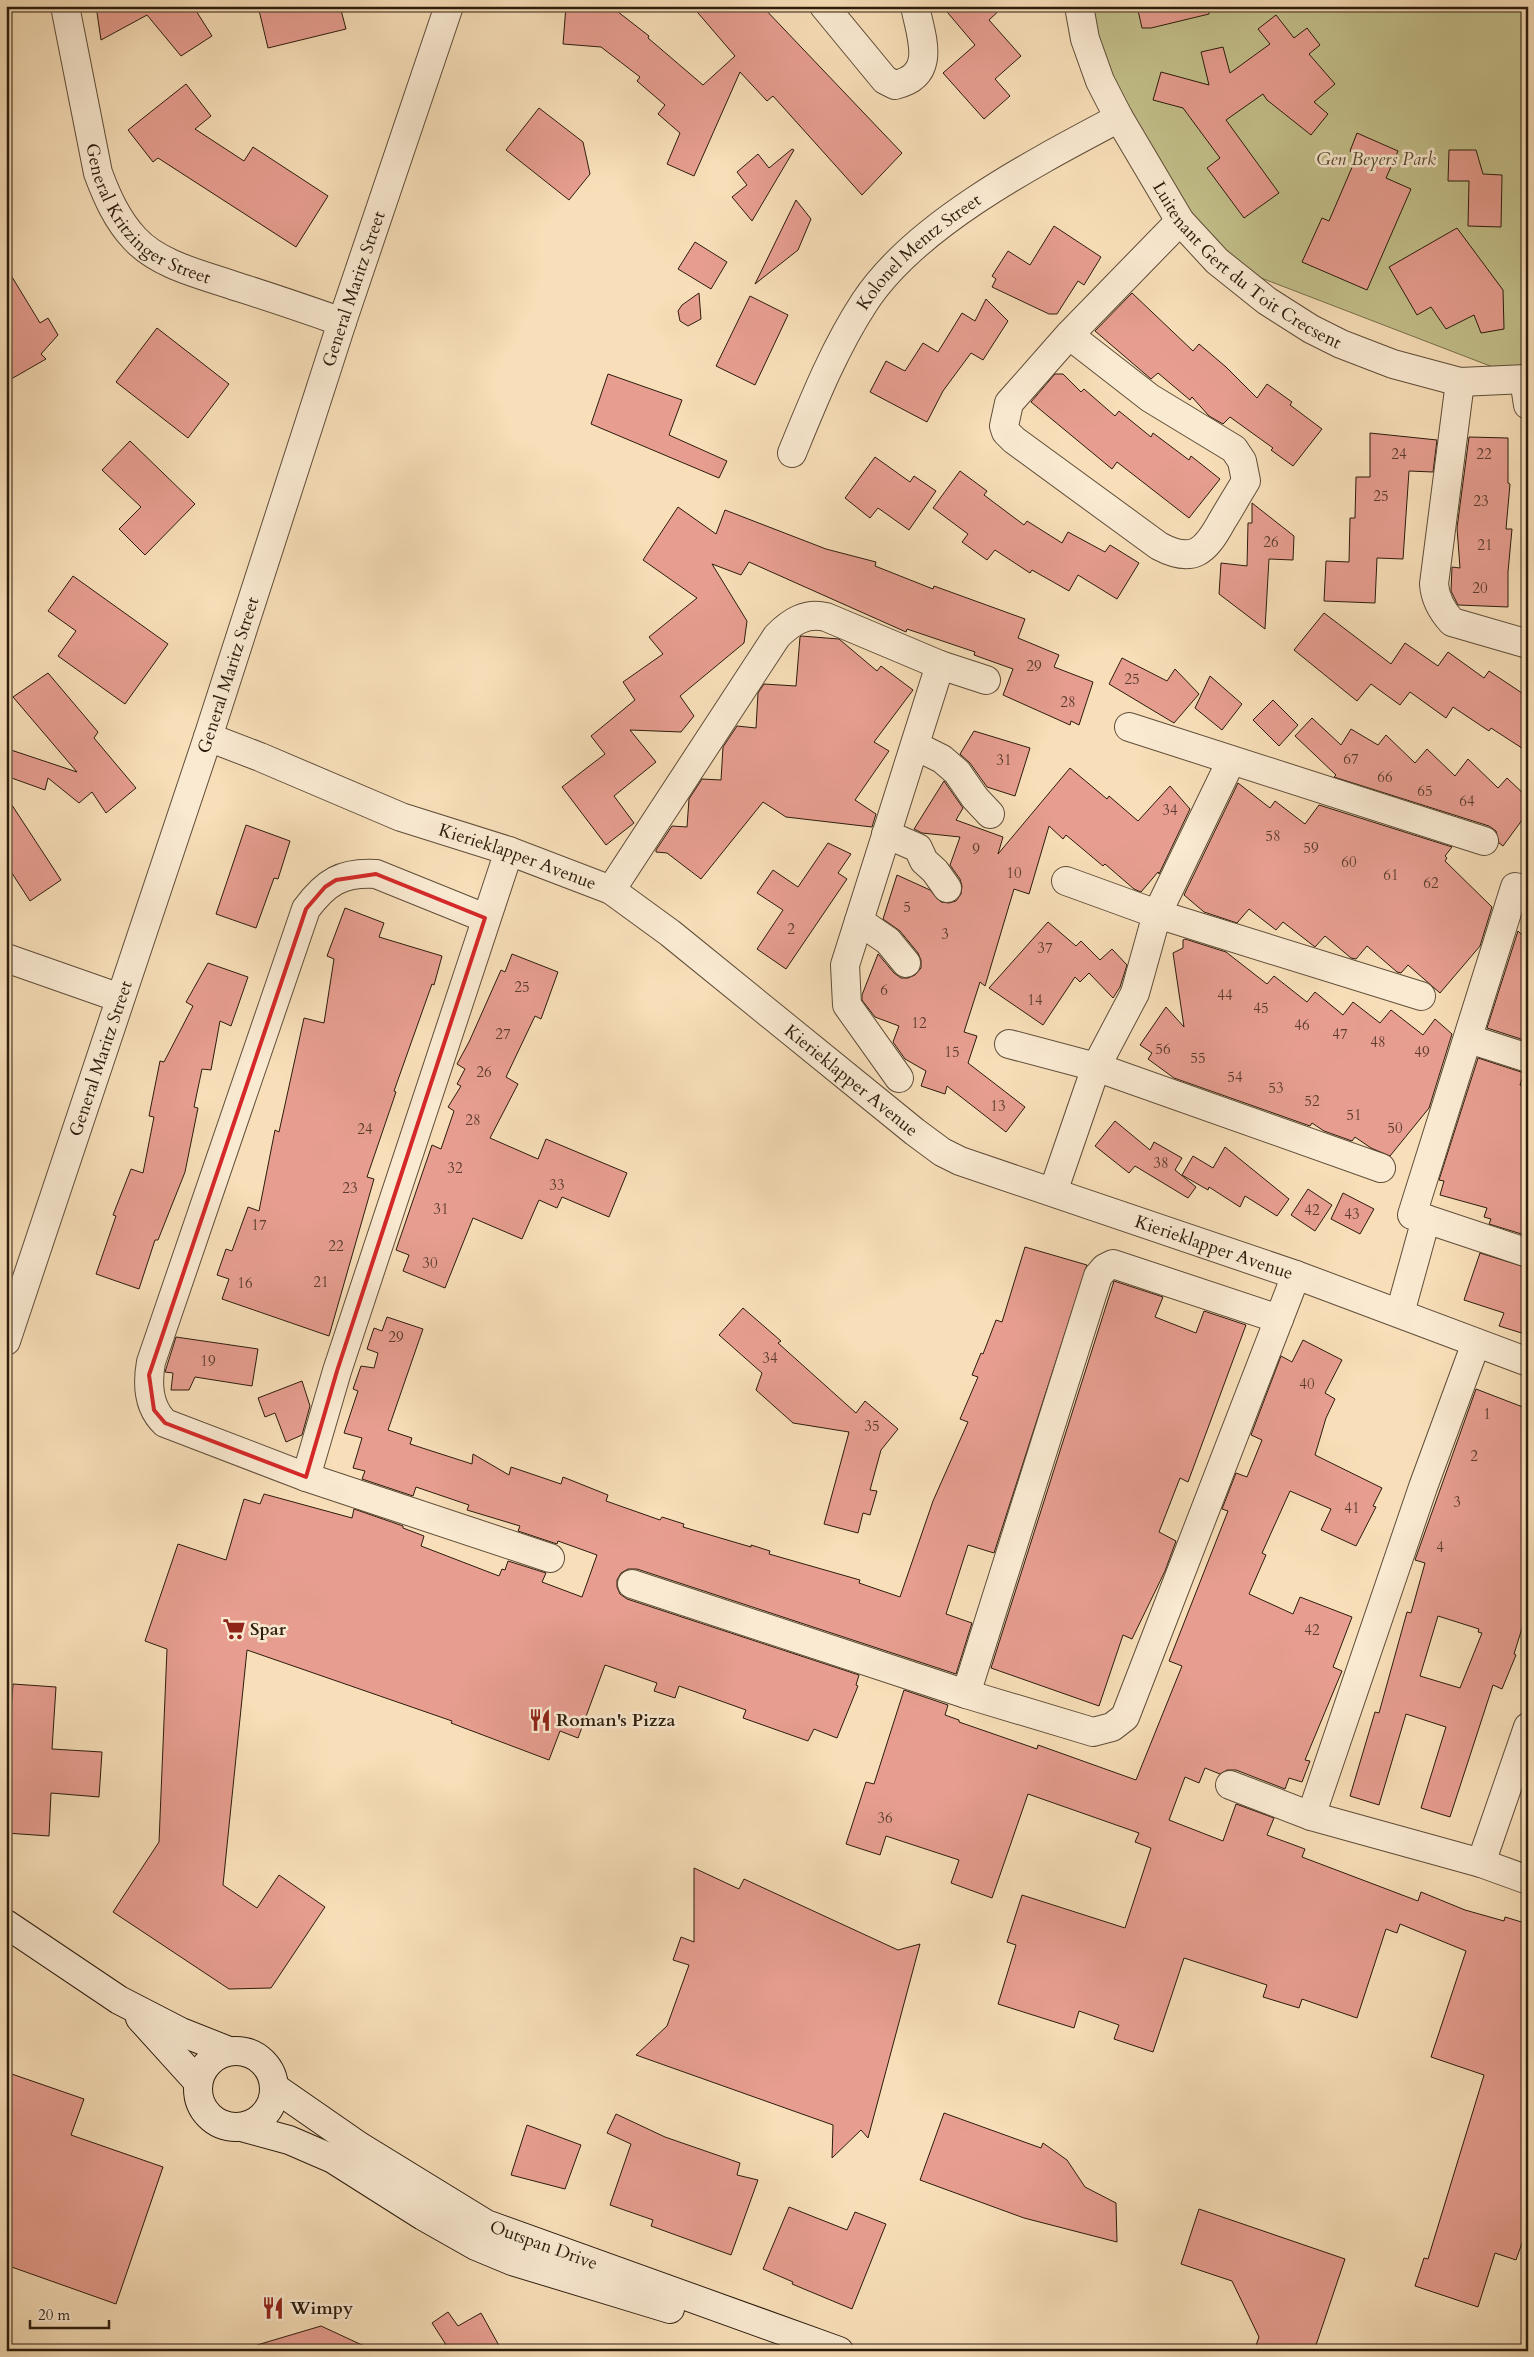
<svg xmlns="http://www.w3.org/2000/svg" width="1534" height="2357" font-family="Cardo,serif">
<rect width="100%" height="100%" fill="#f8dfb9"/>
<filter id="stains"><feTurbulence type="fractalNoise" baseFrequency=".004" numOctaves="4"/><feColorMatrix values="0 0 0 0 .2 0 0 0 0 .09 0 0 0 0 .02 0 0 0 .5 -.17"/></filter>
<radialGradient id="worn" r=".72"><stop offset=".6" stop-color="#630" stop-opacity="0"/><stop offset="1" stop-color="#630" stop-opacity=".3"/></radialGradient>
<path fill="#c3c08b" stroke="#786e4c" d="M1083,6H1528V378L1524,379L1217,261L1100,81Z"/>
<g fill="#e79e90" stroke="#2c1c0d" fill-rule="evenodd">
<path d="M96,6H193L212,36L181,56L147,15L101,40Z"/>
<path d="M258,6H318L319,10H341L346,29L268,48Z"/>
<path d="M566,6L613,8L649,36L648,38L703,85L735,56L692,6H762L902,153L862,195L773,96L767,101L740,72L694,176L667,164L680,133L658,114L665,105L637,81L640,77L601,47L563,44Z"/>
<path d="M942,6H1004L989,20L1021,56L995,79L1010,96L984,119L943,73L975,45Z"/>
<path d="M1137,6H1208L1209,14L1151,28H1142Z"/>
<path d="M1276,15L1294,38L1307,28L1320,45L1309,54L1335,84L1314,102L1328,114L1311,135L1267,100L1263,94L1226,120L1279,193L1244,218L1207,168L1220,158L1183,108L1153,100L1161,72L1209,85L1201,52L1223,47L1230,73L1270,44L1258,29Z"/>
<path d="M186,84L211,116L195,129L244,161L253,147L328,196L296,247L158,158L153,162L128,130Z"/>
<path d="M539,108L583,142L590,174L569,200L506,150Z"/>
<path d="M1357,133L1398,151L1386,178L1411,189L1367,290L1302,262L1322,218L1329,221L1356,158L1350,151Z"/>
<path d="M792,149L794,150L752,221L732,197L747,185L737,172L758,154L769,168Z"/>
<path d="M1449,150H1476L1483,174L1502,175L1501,227L1468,226L1469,181H1448Z"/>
<path d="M796,200L811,219L798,250L755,284Z"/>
<path d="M1054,226L1101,257L1084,285L1078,281L1057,314H1049L992,287L996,279L992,276L1008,251L1030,265Z"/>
<path d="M1457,228L1503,290L1504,329L1481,333L1474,315L1446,329L1431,307L1417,315L1389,267Z"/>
<path d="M695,242L727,262L711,289L678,269Z"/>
<path d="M6,267L40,323L48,318L58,335L41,354L46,359L6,382Z"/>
<path d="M699,293L701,319L688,326L680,321L678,311L682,305Z"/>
<path d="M1132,293L1193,351L1199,344L1226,367L1257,398L1267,384L1292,402L1290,405L1322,429L1293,466L1271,450L1273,448L1230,417L1223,424L1209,416L1192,397L1190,400L1158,373L1151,379L1095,331Z"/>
<path d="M750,296L788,315L755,385L716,366Z"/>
<path d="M986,299L1008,321L983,360L971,353L943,391L927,422L870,392L886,361L905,371L923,343L938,352L962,313L975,321Z"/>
<path d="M157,328L229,384L188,438L116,382Z"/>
<path d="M608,374L682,400L669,435L727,461L719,478L591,424Z"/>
<path d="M1055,374H1063L1081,392L1084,389L1115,416L1119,411L1151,437L1153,433L1189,460L1191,456L1220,479L1189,518L1117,462L1112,469L1031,402Z"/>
<path d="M1370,433L1437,440L1433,472L1409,471L1403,559L1377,558L1375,603L1324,601L1326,561L1349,562L1350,518H1355L1356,477H1370Z"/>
<path d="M1469,437L1508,438V483L1510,484L1506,529H1512L1508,572V607L1458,605L1451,591L1452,567L1460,568L1457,528Z"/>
<path d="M130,441L195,504L145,555L119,529L141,507L102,470Z"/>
<path d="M875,457L910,482L914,476L936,491L909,530L878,508L870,518L845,498Z"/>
<path d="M960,471L987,491L984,495L1024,525L1027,521L1062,543L1068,532L1105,552L1110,545L1139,563L1117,599L1078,575L1069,591L1032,570L1030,573L995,550L987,560L962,542L968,534L933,508Z"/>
<path d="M1252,503L1294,536L1293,560L1269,559L1265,629L1219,594L1221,563L1247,566L1248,523H1252Z"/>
<path d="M678,507L716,534L725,510L826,549L876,562L875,566L933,589L934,586L1025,619L1018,638L1059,655L1054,667L1093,682L1079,725L1071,721L1070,725L1003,695L1013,669L974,655L975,652L907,629L906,632L749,562L741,575L712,564L747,621L744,643L680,696L694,716L681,732L630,730L656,762L614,796L634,823L606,845L562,787L605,754L591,736L635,700L623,682L663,654L649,637L697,598L643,560Z"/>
<path d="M73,576L168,644L125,704L58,656L76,631L48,611Z"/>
<path d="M1324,613L1391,664L1405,643L1438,666L1448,652L1484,678L1489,671L1528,697V752L1491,728L1489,731L1453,707L1446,718L1410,692L1400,705L1371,684L1357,701L1294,650Z"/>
<path d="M801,636L839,639L877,671L881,666L913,690L874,742L889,751L855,800L876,814L872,827L786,817L763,802L701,879L667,853L656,852V850L672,826L687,827L689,799L702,779L721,780L723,747L737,726L756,728L758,693L764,684L796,686L800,637Z"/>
<path d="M1122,658L1167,681L1175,669L1199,694L1174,723L1109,684Z"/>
<path d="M48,673L98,732L94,738L136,788L106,813L92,792L79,803L48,778L45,790L6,776V760L11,750L77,772L13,697Z"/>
<path d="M1210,676L1242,704L1222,730L1195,708Z"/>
<path d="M1273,700L1298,725L1279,746L1253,720Z"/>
<path d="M1312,718L1341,745L1351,729L1378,745L1386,735L1415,763L1427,749L1455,776L1468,759L1498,788L1507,778L1528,798V812L1503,846L1499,843L1496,831L1489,826L1334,777L1336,775L1295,736Z"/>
<path d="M974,731L1030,748L1015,796L987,787L970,763L960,754Z"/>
<path d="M1070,768L1107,799L1109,796L1138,821L1170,786L1190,809L1159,874L1158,872L1141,892L1134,889L1105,864L1103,866L1066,835L1063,839L1049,826L1029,894L1014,889L985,986L980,982L964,1032L977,1036L968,1063L1025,1107L1006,1132L947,1086L945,1094L921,1086L926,1071L905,1059L893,1042L899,1026L875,1017L862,1000V995L878,954L894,973L901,978H908L915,975L921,968V960L918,953L900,931L883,919L897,875L930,890L941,902L949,903L956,901L961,894L962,886L960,879L950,865L960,837L922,833L914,829L944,781L963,808L956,820L1003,837L998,854Z"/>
<path d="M1238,783L1270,808L1275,801L1305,824L1319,805L1452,847L1445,856L1447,858L1445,861L1492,907L1480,946L1440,993L1408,965L1401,973L1397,972L1367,946L1356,959L1351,958L1325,936L1315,947L1283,922L1276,930L1249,909L1237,923L1204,912L1184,895Z"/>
<path d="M6,796L61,880L30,901L6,864Z"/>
<path d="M246,825L290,841L278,879L274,878L256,928L216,914Z"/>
<path d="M828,843L851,854L838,873L847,879L786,969L757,949L783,910L757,893L773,870L798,887Z"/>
<path d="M345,908L384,923L379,937L442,956L434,985L432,984L394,1091L396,1092L367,1177L374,1179L329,1336L222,1299L229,1279L217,1275L226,1249L232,1251L248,1207L259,1211L275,1130L279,1132L304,1018L324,1023L334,959L327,956Z"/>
<path d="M1048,922L1076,946L1081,941L1100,960L1112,949L1127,965L1120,987L1113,998L1089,973L1080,982L1075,977L1043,1025L989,988Z"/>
<path d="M1518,931L1528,941V1030L1524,1040L1487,1028Z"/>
<path d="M1185,939L1226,952L1267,984L1274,976L1307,1002L1315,992L1343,1015L1353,1002L1380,1023L1391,1010L1423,1035L1435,1019L1452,1034L1429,1108L1390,1156L1371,1148L1355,1137L1352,1141L1324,1131L1312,1123L1310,1126L1174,1078L1148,1059L1152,1053L1140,1045L1166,1007L1184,1027L1173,953L1183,948V940Z"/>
<path d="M512,954L558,972L541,1019L535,1016L506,1077L518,1084L490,1138L538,1159L546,1139L627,1173L609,1217L562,1197L557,1208L539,1200L522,1239L473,1218L445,1288L403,1271L409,1255L396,1250L432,1145L441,1149L454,1111L448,1107L461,1086L457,1084L465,1069L457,1064L469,1042L501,970L505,972Z"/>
<path d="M208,963L248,977L231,1026L220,1021L211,1070L202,1069L194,1107L198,1108L185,1172L158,1240H155L139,1289L96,1274L116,1216L113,1215L131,1169L143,1173L154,1117L149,1116L160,1061L164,1062L193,1006L186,1002Z"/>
<path d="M1478,1058L1524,1073L1520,1085L1528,1087V1236L1489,1224L1491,1219L1484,1217L1487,1208L1440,1195L1444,1181L1439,1180Z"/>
<path d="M1115,1121L1150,1150L1154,1142L1182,1158L1175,1170L1196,1187L1188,1198L1135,1166L1129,1173L1095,1146Z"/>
<path d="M1225,1147L1289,1199L1277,1216L1245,1196L1240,1207L1209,1187L1208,1190L1182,1175L1193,1156L1213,1168Z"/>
<path d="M1308,1189L1332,1205L1315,1231L1291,1215Z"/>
<path d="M1343,1193L1374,1209L1360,1234L1331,1219Z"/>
<path d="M1025,1247L1087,1265L994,1553L968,1545L946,1614L972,1623L956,1674L637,1569H628L621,1573L617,1580V1587L620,1594L627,1599L859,1675L856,1685L858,1686L837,1738L814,1729L808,1741L743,1718L746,1710L679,1686L675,1698L654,1691L657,1683L605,1665L578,1738L560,1731L549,1760L451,1723L452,1721L247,1650L223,1885L257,1908L279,1875L325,1907L271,1988L229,1989L113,1912L159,1842L167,1649L145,1641L178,1544L226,1560L244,1499L260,1504L264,1494L352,1518L354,1509L403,1526V1528L424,1536L421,1546L499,1576L502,1569L505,1570L508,1561L546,1573L542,1582L582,1597L597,1555L558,1541L557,1544L518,1531L520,1526L467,1510L469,1505L416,1487L413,1496L362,1479L365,1471L353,1468L362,1438L344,1433L358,1391L353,1389L361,1366L374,1368L378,1353L367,1349L374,1328L382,1331L387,1317L423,1329L388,1430L412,1438L410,1444L472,1464L473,1454L509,1475L511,1467L561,1484L563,1477L608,1495L606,1501L660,1520L662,1517L684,1524L683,1527L751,1547V1545L770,1551L769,1554L860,1580L859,1583L900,1597L933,1501L968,1422L960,1419L978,1377L972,1375L981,1353L983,1354L996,1320L1002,1322Z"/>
<path d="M1480,1253L1528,1268V1335L1499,1326L1504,1313L1464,1300Z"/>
<path d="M1114,1281L1163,1297L1155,1317L1196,1333L1204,1311L1246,1325L1188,1482L1180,1478L1159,1532L1176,1541L1165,1571L1132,1639L1123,1635L1099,1706L991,1668Z"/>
<path d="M743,1308L781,1341L778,1343L856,1413L865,1401L898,1429L881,1450L870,1490L877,1491L870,1515L863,1513L858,1533L824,1524L849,1432L793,1423L756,1390L762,1373L719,1335Z"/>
<path d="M176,1337L258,1349L252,1386L195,1377L189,1390H171L173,1373L165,1372Z"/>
<path d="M1303,1340L1342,1360L1325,1393L1335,1399L1326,1418L1315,1455L1382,1488L1373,1506L1376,1507L1356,1546L1321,1530L1331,1509L1290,1491L1262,1553L1266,1555L1249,1594L1293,1614L1300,1597L1352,1617L1333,1667L1342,1671L1305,1760L1310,1761L1302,1782L1289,1778L1285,1789L1236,1770H1227L1220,1774L1205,1768L1199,1783L1185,1777L1169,1820L1223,1841L1236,1804L1274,1818L1267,1835L1305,1849L1302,1857L1418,1901L1421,1892L1465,1910L1504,1921L1505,1917L1528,1924V2226L1516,2260L1495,2253L1478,2307L1415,2286L1424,2258L1428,2259L1484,2075L1431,2057L1466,1951L1400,1924L1397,1933L1386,1929L1357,2018L1302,1999L1299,2008L1263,1997L1267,1985L1184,1958L1153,2052L1114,2039L1119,2025L1079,2011L1074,2028L998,2004L1016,1945L1007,1942L1022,1895L1125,1928L1151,1848L1135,1842L1139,1833L1028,1794L992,1898L951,1883L959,1860L886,1836L880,1855L846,1844L866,1782L874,1784L904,1690L948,1705L945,1715L959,1720V1722L1037,1749L1038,1745L1136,1780L1182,1666L1169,1661L1228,1511L1222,1509L1236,1473L1247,1477L1262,1440L1251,1435L1281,1356L1292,1362Z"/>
<path d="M302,1381L310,1406L302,1435L286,1442L275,1413L265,1417L258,1398Z"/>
<path d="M1476,1389L1528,1409V1609L1514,1654L1516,1655L1502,1689L1493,1685L1450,1817L1421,1808L1446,1727L1406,1714L1379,1805L1350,1796L1375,1712L1379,1713L1407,1612L1411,1613L1425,1563L1415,1560ZM1438,1616L1479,1629L1478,1632L1482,1633L1460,1688L1420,1676Z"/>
<path d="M13,1684L56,1687L52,1749L102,1752L99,1797L51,1793L49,1836L6,1833V1785Z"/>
<path d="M694,1868L739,1889L744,1879L898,1950L920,1944L868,2138L861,2130L832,2158L833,2125L636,2055L667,2026L689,1965L673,1960L681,1937L694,1942Z"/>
<path d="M6,2072L84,2099L71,2135L163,2167L116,2304L6,2265Z"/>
<path d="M944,2113L1041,2148L1043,2143L1067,2160L1085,2187L1116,2203L1117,2242L1024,2218L920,2180Z"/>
<path d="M616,2114L665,2137L740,2163L737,2175L758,2180L731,2255L651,2226L653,2220L610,2205L631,2144L607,2133Z"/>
<path d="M527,2125L581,2145L565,2189L511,2175Z"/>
<path d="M789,2207L847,2230L855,2212L886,2224L852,2309L792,2284L793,2282L763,2269Z"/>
<path d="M1199,2209L1345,2259L1314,2351H1254L1259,2337L1232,2281L1181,2264Z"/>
<path d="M448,2312L458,2326L481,2313L502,2351H450L432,2323Z"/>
<path d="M321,2326L375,2351H258L257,2345Z"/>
</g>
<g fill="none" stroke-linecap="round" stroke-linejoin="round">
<defs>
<g id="street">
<path id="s1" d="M65,6L98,173C107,197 117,220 135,239C160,266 204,275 238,287C273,298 308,310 342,322"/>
<path d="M824,6L885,80L895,85C938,75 921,37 915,6"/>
<path id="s2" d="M1079,6L1085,39L1100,81L1119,118L1180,221L1217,261L1267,301L1311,329L1341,344L1393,364L1460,382L1528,379"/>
<path d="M1069,335L1150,398L1234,449L1242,461L1246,481C1238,494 1230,508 1222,521C1205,552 1193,564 1159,546L1014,440L1006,432L1004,426L1009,403L1069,335L1180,221"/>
<path d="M1524,379L1528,405"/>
<path d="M1460,382L1434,584C1435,599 1442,611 1452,622L1528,644"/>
<path id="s3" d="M792,453C813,402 834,349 864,303C915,224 1038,161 1119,118"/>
<path d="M1129,727L1484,841"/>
<path id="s4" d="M208,737L260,757L401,817L509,851L611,890L670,933L915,1132L942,1152L960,1161L1296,1275L1528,1362"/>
<path d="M916,746L942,759L957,772L975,798L990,814"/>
<path d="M886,834L918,848L924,861L935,871L947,888"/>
<path d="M1066,881L1157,914L1421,996"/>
<path d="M611,890L777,636C791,622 806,612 826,617L940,665L986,680"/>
<path d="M485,918L376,874C342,872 326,882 306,909L151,1362C147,1384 148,1407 165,1423L306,1477L550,1558"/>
<path d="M859,921L888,941L906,963"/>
<path d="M6,958L120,998"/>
<path d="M1469,1039L1528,1058"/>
<path d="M1009,1044L1096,1067L1381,1168"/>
<path d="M899,1078L847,1005L845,965L940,665"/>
<path d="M1053,1192L1096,1067L1135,993L1157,914L1231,761"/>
<path d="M1426,1219L1528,1253"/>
<path d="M1400,1313L1426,1219L1412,1215L1515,887L1528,890"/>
<path id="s5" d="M6,1341L208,737L342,322L449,6"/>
<path d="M306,1477L337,1371L509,851"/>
<path d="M632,1584L966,1694L1093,1732L1112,1727L1125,1717L1296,1275"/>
<path d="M966,1694L1098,1276L1105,1268L1113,1264L1279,1319"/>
<path d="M1230,1785L1311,1816L1481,1863L1528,1880"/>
<path d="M1311,1816L1423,1487L1476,1343"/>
<path d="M1481,1863L1528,1727"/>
</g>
<g id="secondary">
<path d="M6,1924L119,2000L181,2032L229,2051"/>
<path d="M140,2018L198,2082"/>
<circle cx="236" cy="2089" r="38"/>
<path id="s6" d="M274,2087L359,2146L486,2224L839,2351"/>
<path d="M245,2128L289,2140L333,2159L423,2216L476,2246L512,2261L670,2309"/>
</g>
</defs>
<use href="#street" stroke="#5f4d38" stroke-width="30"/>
<use href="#secondary" stroke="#2c1c0d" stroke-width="30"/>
<use href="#street" stroke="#faead2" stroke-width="28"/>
<use href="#secondary" stroke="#faead2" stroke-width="28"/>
</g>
<path fill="none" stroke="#d62828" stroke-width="4" stroke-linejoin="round" d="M376,874L485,918L337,1371L306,1477L165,1423L154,1410L149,1375L306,909L325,887L336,880Z"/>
<defs>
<symbol id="supermarket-bare" viewBox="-9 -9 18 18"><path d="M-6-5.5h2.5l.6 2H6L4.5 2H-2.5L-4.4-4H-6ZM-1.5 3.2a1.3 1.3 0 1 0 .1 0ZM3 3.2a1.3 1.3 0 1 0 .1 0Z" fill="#8f2418" stroke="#faead2" stroke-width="2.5" paint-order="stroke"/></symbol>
<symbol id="restaurant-bare" viewBox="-9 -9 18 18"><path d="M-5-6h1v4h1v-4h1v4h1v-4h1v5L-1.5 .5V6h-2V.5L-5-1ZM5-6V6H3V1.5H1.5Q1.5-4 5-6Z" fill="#8f2418" stroke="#faead2" stroke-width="2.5" paint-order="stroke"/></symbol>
</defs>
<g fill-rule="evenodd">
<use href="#supermarket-bare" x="218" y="1613" width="32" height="32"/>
<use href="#restaurant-bare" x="524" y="1704" width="32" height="32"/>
<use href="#restaurant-bare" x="257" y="2292" width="32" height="32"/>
</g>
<g text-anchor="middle" stroke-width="5" stroke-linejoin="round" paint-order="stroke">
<g font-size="15" fill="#5b3c2e">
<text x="1399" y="459">24</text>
<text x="1484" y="459">22</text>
<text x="1381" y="501">25</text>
<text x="1481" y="506">23</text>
<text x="1271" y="547">26</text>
<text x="1485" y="550">21</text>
<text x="1480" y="593">20</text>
<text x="1034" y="671">29</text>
<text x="1132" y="684">25</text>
<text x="1068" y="707">28</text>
<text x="1351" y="764">67</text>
<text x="1004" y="765">31</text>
<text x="1385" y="782">66</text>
<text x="1425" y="796">65</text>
<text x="1467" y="806">64</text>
<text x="1170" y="815">34</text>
<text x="1273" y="841">58</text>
<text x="1311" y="853">59</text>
<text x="976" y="854">9</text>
<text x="1349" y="867">60</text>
<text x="1014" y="878">10</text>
<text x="1391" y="880">61</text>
<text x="1431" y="888">62</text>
<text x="907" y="912">5</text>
<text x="791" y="934">2</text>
<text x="945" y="939">3</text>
<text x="1045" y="953">37</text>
<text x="522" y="992">25</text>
<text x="884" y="995">6</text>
<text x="1225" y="1000">44</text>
<text x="1035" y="1005">14</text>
<text x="1261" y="1013">45</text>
<text x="919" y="1028">12</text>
<text x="1302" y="1030">46</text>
<text x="503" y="1039">27</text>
<text x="1340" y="1039">47</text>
<text x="1378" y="1047">48</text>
<text x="1163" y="1054">56</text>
<text x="952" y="1057">15</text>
<text x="1422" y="1057">49</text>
<text x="1198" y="1063">55</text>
<text x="484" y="1077">26</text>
<text x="1235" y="1082">54</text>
<text x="1276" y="1093">53</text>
<text x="1312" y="1106">52</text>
<text x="998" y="1111">13</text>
<text x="1354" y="1120">51</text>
<text x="473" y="1125">28</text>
<text x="1395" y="1133">50</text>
<text x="365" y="1134">24</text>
<text x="1161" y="1168">38</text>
<text x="455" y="1173">32</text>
<text x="557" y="1190">33</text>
<text x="350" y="1193">23</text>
<text x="441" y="1214">31</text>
<text x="1312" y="1215">42</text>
<text x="1352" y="1219">43</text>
<text x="259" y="1230">17</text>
<text x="336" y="1251">22</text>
<text x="430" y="1268">30</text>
<text x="321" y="1287">21</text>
<text x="245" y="1288">16</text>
<text x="396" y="1342">29</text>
<text x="770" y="1363">34</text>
<text x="208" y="1366">19</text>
<text x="1307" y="1389">40</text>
<text x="1487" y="1419">1</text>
<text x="872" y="1431">35</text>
<text x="1474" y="1461">2</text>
<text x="1457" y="1507">3</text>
<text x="1352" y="1513">41</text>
<text x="1440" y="1552">4</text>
<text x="1312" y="1635">42</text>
<text x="885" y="1823">36</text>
</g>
<g font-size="18" font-style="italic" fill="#594d33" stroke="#faead2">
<text x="1376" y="165">Gen Beyers Park</text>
</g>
<g font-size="18" fill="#2c1c0d" stroke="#faead2">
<text dy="6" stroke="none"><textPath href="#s1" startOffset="236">General Kritzinger Street</textPath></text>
<text dy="6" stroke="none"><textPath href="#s3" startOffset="242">Kolonel Mentz Street</textPath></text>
<text dy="6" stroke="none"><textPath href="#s2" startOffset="319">Luitenant Gert du Toit Crecsent</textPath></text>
<text dy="6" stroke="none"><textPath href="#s5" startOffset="1108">General Maritz Street</textPath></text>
<text dy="6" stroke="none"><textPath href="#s5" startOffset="702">General Maritz Street</textPath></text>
<text dy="6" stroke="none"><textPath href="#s4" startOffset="332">Kierieklapper Avenue</textPath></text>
<text dy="6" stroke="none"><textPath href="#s5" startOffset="298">General Maritz Street</textPath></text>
<text dy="6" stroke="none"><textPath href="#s4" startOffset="738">Kierieklapper Avenue</textPath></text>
<text dy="6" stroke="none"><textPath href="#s4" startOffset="1142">Kierieklapper Avenue</textPath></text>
<text dy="6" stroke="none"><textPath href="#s6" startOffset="314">Outspan Drive</textPath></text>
</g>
<g font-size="18" font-weight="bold" fill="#2c1c0d" stroke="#faead2" text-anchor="start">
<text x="250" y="1635">Spar</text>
<text x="556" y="1726">Roman's Pizza</text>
<text x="290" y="2314">Wimpy</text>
</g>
</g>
<rect width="1534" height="2357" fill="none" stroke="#f8dfb9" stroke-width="25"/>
<rect x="8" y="8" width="1519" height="2342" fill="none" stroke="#2c1c0d" stroke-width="2.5"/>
<rect x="12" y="12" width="1509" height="2332" fill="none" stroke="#2c1c0d"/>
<path d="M30 2320v8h79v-8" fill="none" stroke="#2c1c0d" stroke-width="2.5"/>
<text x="38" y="2320" font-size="15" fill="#2c1c0d" stroke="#faead2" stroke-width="4" paint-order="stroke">20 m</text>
<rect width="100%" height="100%" filter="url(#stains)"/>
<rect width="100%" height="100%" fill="url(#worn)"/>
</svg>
